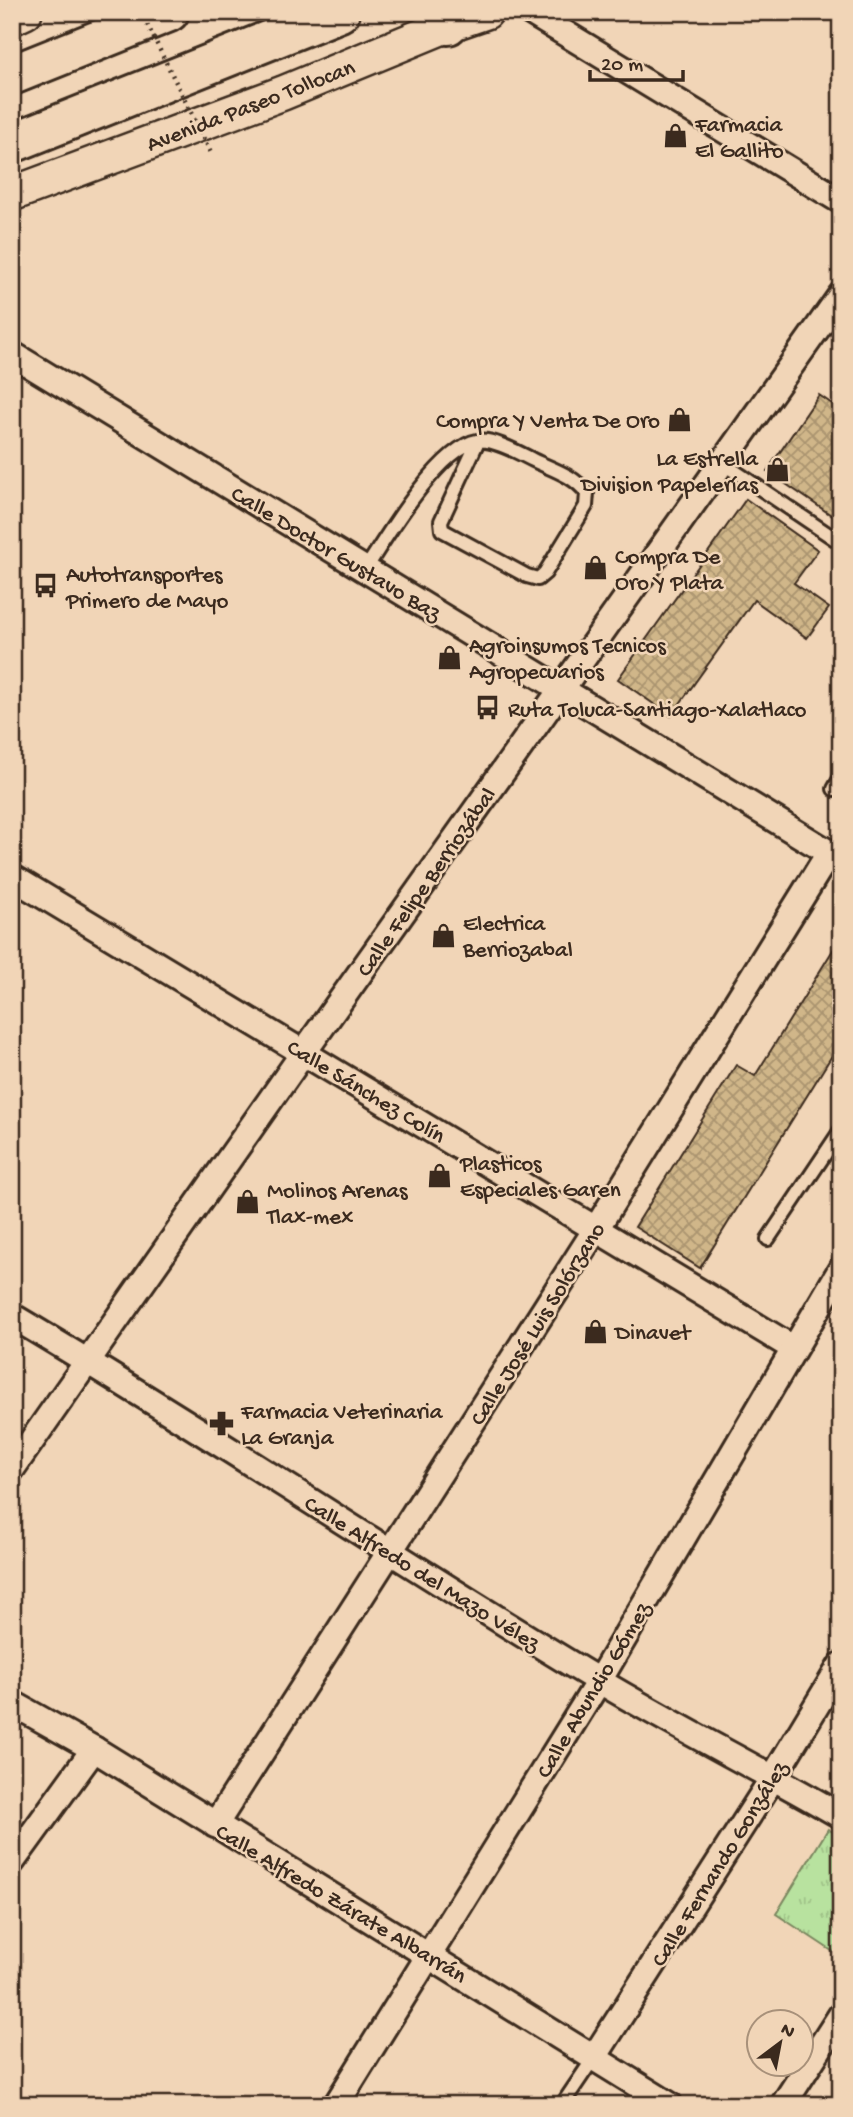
<svg xmlns="http://www.w3.org/2000/svg" width="853" height="2117" font-family="'Gochi Hand',sans-serif">
<defs>
<pattern id="park-tufts" width="24" height="20" patternUnits="userSpaceOnUse" patternTransform="scale(1.75)"><rect width="24" height="20" fill="#b8e29f"/><path d="M3 7l-1-3M5 7V3M7 7l1-3M15 17l-1-3M17 17v-4M19 17l1-3" fill="none" stroke="#9fc288"/></pattern>
<pattern id="building-cross-hatch" width="8" height="8" patternUnits="userSpaceOnUse" patternTransform="scale(1.75)"><rect width="8" height="8" fill="#d0b689"/><path d="M0 0l8 8M0 8l8-8" fill="none" stroke="#aa946f"/></pattern>
</defs>
<rect width="100%" height="100%" fill="#f1d5b7"/>
<filter id="ink" filterUnits="userSpaceOnUse"><feTurbulence type="fractalNoise" baseFrequency=".0143" numOctaves="2"/><feDisplacementMap in="SourceGraphic" scale="14" xChannelSelector="R" yChannelSelector="G"/><feConvolveMatrix kernelMatrix="1 2 1 2 8 2 1 2 1" color-interpolation-filters="sRGB"/></filter>
<g filter="url(#ink)">
<path fill="url(#park-tufts)" stroke="#7a865e" stroke-width="2" d="M828,1829L841,1837V1957L776,1914Z"/>
<g fill="url(#building-cross-hatch)" stroke="#3b2a1e" stroke-width="2">
<path d="M819,395L841,410V513L837,519L767,471Z"/>
<path d="M746,499L818,550L794,583L829,608L807,638L754,600L671,716L618,679Z"/>
<path d="M841,937V1041L700,1268L635,1227L736,1065L755,1076Z"/>
</g>
<g fill="none" stroke-linecap="round" stroke-linejoin="round">
<defs>
<g id="lane">
<path d="M721,462L841,543"/>
<path d="M365,570C386,537 439,448 477,441C493,438 519,453 533,460C554,470 573,475 587,493L586,506L545,573L538,579L527,576L442,530L441,521L478,441"/>
<path d="M834,789L841,777"/>
<path d="M768,1239L841,1130"/>
<path d="M562,2105L593,2059"/>
</g>
<g id="street">
<path d="M530,12L841,201"/>
<path d="M12,354L841,860"/>
<path d="M12,877L793,1348"/>
<path d="M12,1316C210,1433 399,1561 596,1679C676,1727 760,1769 841,1816"/>
<path d="M12,1469L304,1052L841,295"/>
<path d="M12,1703L94,1749L670,2105"/>
<path d="M215,1825L596,1229L829,853"/>
<path d="M12,1862L94,1749"/>
<path d="M593,2059L774,1776L841,1665"/>
<path d="M336,2105L599,1681L841,1269"/>
<path d="M783,2105L841,2015"/>
</g>
<g id="secondary">
<path d="M12,18L25,12"/>
<path d="M12,194L283,93L448,25L486,12"/>
</g>
<g id="highway">
<path d="M443,12L448,25"/>
<path d="M12,75L169,12"/>
<path d="M12,143L340,12"/>
</g>
</defs>
<use href="#lane" stroke="#3b2a1e" stroke-width="18"/>
<use href="#street" stroke="#3b2a1e" stroke-width="30"/>
<use href="#secondary" stroke="#3b2a1e" stroke-width="38"/>
<use href="#highway" stroke="#3b2a1e" stroke-width="44"/>
<use href="#lane" stroke="#f1d5b7" stroke-width="12"/>
<use href="#street" stroke="#f1d5b7" stroke-width="24"/>
<use href="#secondary" stroke="#f1d5b7" stroke-width="33"/>
<use href="#highway" stroke="#f1d5b7" stroke-width="38"/>
<path stroke="#3b2a1e" stroke-width="4.5" stroke-dasharray="2 5" stroke-linecap="butt" d="M141,12L212,155"/>
</g>
</g>
<defs>
<symbol id="shop-bare" viewBox="-9 -9 18 18"><path d="M-5-2.5h2.3a2.7 3.5 0 0 1 5.4 0H5L5.5 6h-11ZM-1.5-2.5h3a1.5 2.3 0 0 0-3 0Z" fill="#3b2a1e" stroke="#f1d5b7" stroke-width="2.5" paint-order="stroke"/></symbol>
<symbol id="bus-bare" viewBox="-9 -9 18 18"><path d="M-5-6H5V4H4V6H2V4H-2V6H-4V4H-5ZM-3.5-4V0h7V-4ZM-3.5 1.2v1.5H-2V1.2ZM2 1.2v1.5H3.5V1.2Z" fill="#3b2a1e" stroke="#f1d5b7" stroke-width="2.5" paint-order="stroke"/></symbol>
<symbol id="pharmacy-bare" viewBox="-9 -9 18 18"><path d="M-2-6h4v4h4v4h-4v4h-4v-4h-4v-4h4Z" fill="#3b2a1e" stroke="#f1d5b7" stroke-width="2.5" paint-order="stroke"/></symbol>
</defs>
<g fill-rule="evenodd">
<use href="#shop-bare" x="658" y="118" width="35" height="35"/>
<use href="#shop-bare" x="662" y="402" width="35" height="35"/>
<use href="#shop-bare" x="760" y="452" width="35" height="35"/>
<use href="#shop-bare" x="578" y="550" width="35" height="35"/>
<use href="#bus-bare" x="28" y="568" width="35" height="35"/>
<use href="#shop-bare" x="432" y="640" width="35" height="35"/>
<use href="#bus-bare" x="470" y="690" width="35" height="35"/>
<use href="#shop-bare" x="426" y="918" width="35" height="35"/>
<use href="#shop-bare" x="422" y="1158" width="35" height="35"/>
<use href="#shop-bare" x="230" y="1184" width="35" height="35"/>
<use href="#shop-bare" x="578" y="1314" width="35" height="35"/>
<use href="#pharmacy-bare" x="204" y="1406" width="35" height="35"/>
</g>
<g text-anchor="middle" stroke-width="5" stroke-linejoin="round" paint-order="stroke">
<g font-size="23" fill="#3b2a1e" stroke="#f1d5b7">
<text transform="translate(250 104) rotate(-21)" y="8">Avenida Paseo Tollocan</text>
<text transform="translate(337 552) rotate(31)" y="8">Calle Doctor Gustavo Baz</text>
<text transform="translate(425 881) rotate(-55)" y="8">Calle Felipe Berriozábal</text>
<text transform="translate(367 1090) rotate(31)" y="8">Calle Sánchez Colín</text>
<text transform="translate(536 1323) rotate(-58)" y="8">Calle José Luis Solórzano</text>
<text transform="translate(423 1572) rotate(32)" y="8">Calle Alfredo del Mazo Vélez</text>
<text transform="translate(592 1689) rotate(-59)" y="8">Calle Abundio Gómez</text>
<text transform="translate(718 1863) rotate(-58)" y="8">Calle Fernando González</text>
<text transform="translate(342 1902) rotate(31)" y="8">Calle Alfredo Zárate Albarrán</text>
</g>
<g font-size="23" fill="#3b2a1e" stroke="#f1d5b7" text-anchor="start">
<text x="695" y="131">Farmacia<tspan x="695" dy="26">El Gallito</tspan></text>
<text x="660" y="427" text-anchor="end">Compra Y Venta De Oro</text>
<text x="758" y="465" text-anchor="end">La Estrella<tspan x="758" dy="26">Division Papelerías</tspan></text>
<text x="615" y="563">Compra De<tspan x="615" dy="26">Oro Y Plata</tspan></text>
<text x="66" y="581">Autotransportes<tspan x="66" dy="26">Primero de Mayo</tspan></text>
<text x="469" y="652">Agroinsumos Tecnicos<tspan x="469" dy="26">Agropecuarios</tspan></text>
<text x="508" y="716">Ruta Toluca-Santiago-Xalatlaco</text>
<text x="463" y="930">Electrica<tspan x="463" dy="26">Berriozabal</tspan></text>
<text x="460" y="1170">Plasticos<tspan x="460" dy="26">Especiales Garen</tspan></text>
<text x="267" y="1197">Molinos Arenas<tspan x="267" dy="26">Tlax-mex</tspan></text>
<text x="615" y="1339">Dinavet</text>
<text x="241" y="1418">Farmacia Veterinaria<tspan x="241" dy="26">La Granja</tspan></text>
</g>
</g>
<rect width="853" height="2117" fill="none" stroke="#f1d5b7" stroke-width="42"/>
<rect x="21" y="21" width="811" height="2075" fill="none" stroke="#3b2a1e" stroke-width="2.5" filter="url(#ink)"/>
<g transform="translate(780 2043) rotate(32)"><circle r="33" fill="#f1d5b7" stroke="#a8917a" stroke-width="2"/>
<path d="M0-5L12 26L0 18L-12 26Z" fill="#3b2a1e"/>
<text y="-10" font-size="19" font-weight="bold" text-anchor="middle" fill="#3b2a1e">N</text>
</g>
<path d="M590 70v10h93v-10" fill="none" stroke="#3b2a1e" stroke-width="3.5"/>
<text x="601" y="70" font-size="21" fill="#3b2a1e" stroke="#f1d5b7" stroke-width="5" paint-order="stroke">20 m</text>
</svg>
